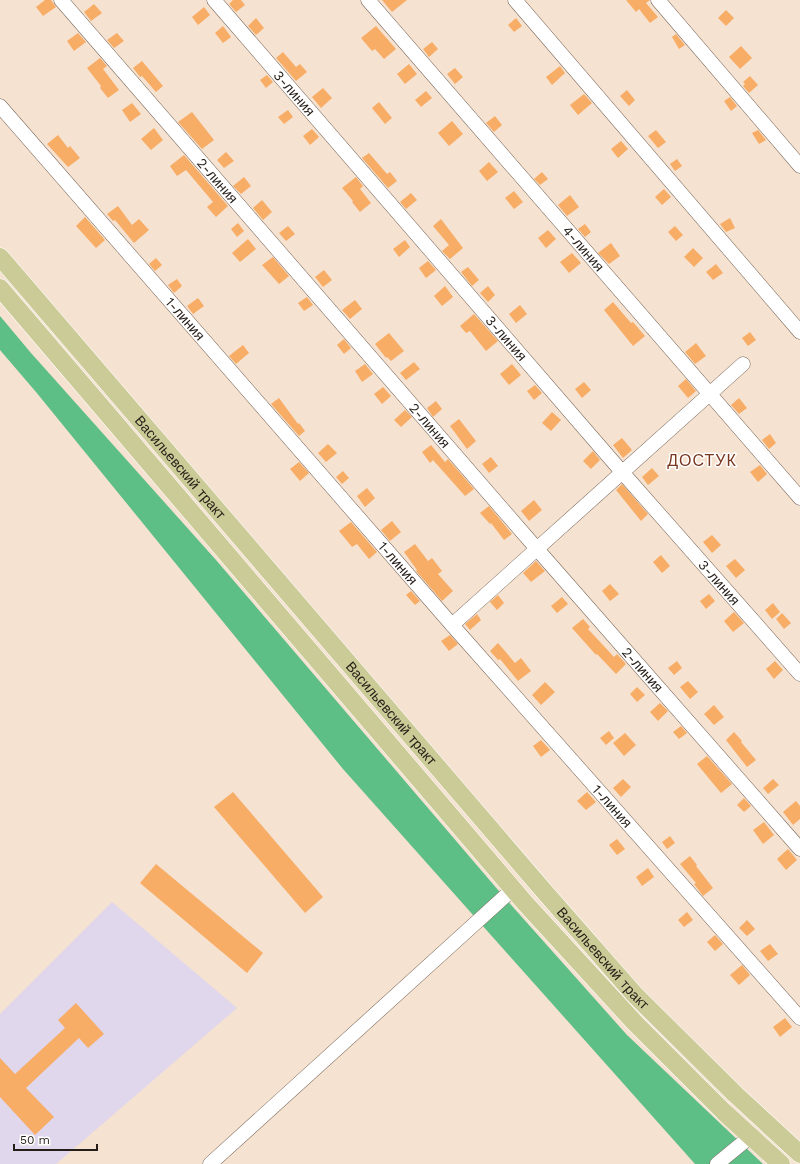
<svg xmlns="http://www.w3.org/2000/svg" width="800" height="1164" font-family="'Work Sans',sans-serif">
<rect width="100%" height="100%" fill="#f5e2d1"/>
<path fill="#e0d7ec" d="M112,902L237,1008L56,1164H0V1014Z"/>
<path fill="#5dbe86" d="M0,316L31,353L216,560L504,897L627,1035L763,1164H695L343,769L36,392L0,350Z"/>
<g fill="#f8ad66">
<path d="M45,0H51L56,7L43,16L36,7Z"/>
<path d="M233,0H241L245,5L236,12L229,4Z"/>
<path d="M382,0H407L392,12Z"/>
<path d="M626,0H650L646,3L658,17L650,23L639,9L636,12Z"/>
<path d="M94,4L102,13L91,21L84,12Z"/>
<path d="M204,7L210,15L198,25L192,17Z"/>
<path d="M726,10L734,18L726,26L718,18Z"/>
<path d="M256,18L264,28L256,35L248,26Z"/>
<path d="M516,18L522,26L514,32L508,25Z"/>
<path d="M223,26L231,37L223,43L215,33Z"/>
<path d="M376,26L396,49L384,59L375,49L372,51L361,38Z"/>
<path d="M78,33L86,42L74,51L67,41Z"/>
<path d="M117,33L124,41L114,48L107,40Z"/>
<path d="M676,34L685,45L679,49L672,37Z"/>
<path d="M432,42L438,49L429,57L423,49Z"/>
<path d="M741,46L752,58L740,69L729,57Z"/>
<path d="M283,52L296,67L300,64L307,72L296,81L276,58Z"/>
<path d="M100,58L107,66L103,69L119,90L108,98L100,88L101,86L87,68Z"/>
<path d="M142,61L163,86L156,92L142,76L140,77L133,68Z"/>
<path d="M409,64L417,74L405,84L397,74Z"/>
<path d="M560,66L565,73L552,85L546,77Z"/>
<path d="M455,68L463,77L455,84L447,74Z"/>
<path d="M267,75L273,82L266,88L260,80Z"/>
<path d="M750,76L758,85L749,93L743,86L745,84L743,82Z"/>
<path d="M323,88L332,98L321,108L312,97Z"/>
<path d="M627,90L635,100L629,106L620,96Z"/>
<path d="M426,91L432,98L421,107L415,100Z"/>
<path d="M584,94L592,103L578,115L570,105Z"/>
<path d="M730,97L737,106L731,111L724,101Z"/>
<path d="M379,102L392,118L385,124L372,108Z"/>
<path d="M132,103L141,114L130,122L122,110Z"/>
<path d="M288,110L293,117L284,124L278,117Z"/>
<path d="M192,112L214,140L202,149L178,122Z"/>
<path d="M495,116L502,125L494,132L486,123Z"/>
<path d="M452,121L463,134L449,146L438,133Z"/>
<path d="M154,128L163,140L151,150L141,139Z"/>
<path d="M312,129L319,137L310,145L303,136Z"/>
<path d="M656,130L666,142L658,148L648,136Z"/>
<path d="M758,130L766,140L759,144L752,133Z"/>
<path d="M58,135L68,148L70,146L80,158L68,167L47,144Z"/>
<path d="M621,141L628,149L618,158L611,149Z"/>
<path d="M226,152L234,161L224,168L217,160Z"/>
<path d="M369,153L387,174L390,172L397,181L388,188L362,158Z"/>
<path d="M184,155L228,206L216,217L207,207L213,202L186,170L177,176L170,166Z"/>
<path d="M677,159L682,166L675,171L670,164Z"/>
<path d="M489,162L498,172L487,181L479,171Z"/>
<path d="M542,172L548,179L540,185L534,179Z"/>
<path d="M244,177L251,186L241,194L233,186Z"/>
<path d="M356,177L363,186L360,189L371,203L360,212L352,202L353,201L342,188Z"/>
<path d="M664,189L671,197L662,205L655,197Z"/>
<path d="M514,191L523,202L514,209L505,198Z"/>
<path d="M411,193L417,200L406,209L400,202Z"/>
<path d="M570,195L579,207L567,216L558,205Z"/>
<path d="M262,200L272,212L263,220L253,208Z"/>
<path d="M118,206L132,225L139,219L149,230L134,243L115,220L113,221L107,214Z"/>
<path d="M85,217L105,240L96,248L76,226Z"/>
<path d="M730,218L735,228L726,232L720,224Z"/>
<path d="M441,219L463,248L450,259L442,251L449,245L433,226Z"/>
<path d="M238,223L244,231L237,237L231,229Z"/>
<path d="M585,224L591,232L585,237L578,229Z"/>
<path d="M288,226L295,234L286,241L279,233Z"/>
<path d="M675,226L683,235L676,241L668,232Z"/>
<path d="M548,230L556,239L546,248L538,238Z"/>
<path d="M248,239L256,249L240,262L232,253Z"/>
<path d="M405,240L410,247L399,257L393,249Z"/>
<path d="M611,243L620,256L609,264L598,253Z"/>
<path d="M693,248L703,258L694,267L684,257Z"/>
<path d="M572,253L581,263L569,273L560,262Z"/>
<path d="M273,257L289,276L279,284L262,265Z"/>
<path d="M156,258L162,265L155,271L149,264Z"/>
<path d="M428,261L436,270L426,278L419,268Z"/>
<path d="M716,264L723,273L713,280L706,272Z"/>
<path d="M468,267L479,280L472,286L461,272Z"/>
<path d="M324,270L332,280L323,287L315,277Z"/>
<path d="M177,279L182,286L174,293L168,285Z"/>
<path d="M445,286L453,297L442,306L434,296Z"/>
<path d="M488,286L495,295L488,302L480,293Z"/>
<path d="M307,297L313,305L304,311L298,303Z"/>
<path d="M198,298L204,306L193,314L187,306Z"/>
<path d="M355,300L362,309L350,319L342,310Z"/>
<path d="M613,302L631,323L633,322L645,336L633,346L604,310Z"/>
<path d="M520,305L527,314L516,323L509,314Z"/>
<path d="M474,314L498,341L486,351L470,331L466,333L460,326Z"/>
<path d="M750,332L756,340L748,346L742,338Z"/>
<path d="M389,333L404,351L391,361L387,357L386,358L375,344Z"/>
<path d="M344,339L351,348L344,354L337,345Z"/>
<path d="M696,343L706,356L695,364L685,352Z"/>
<path d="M243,345L249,353L236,364L229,356Z"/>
<path d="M414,362L420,369L406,380L400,373Z"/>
<path d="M365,364L373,374L362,382L355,371Z"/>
<path d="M512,364L521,375L509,385L500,374Z"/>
<path d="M686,379L696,391L688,398L678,386Z"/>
<path d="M584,382L591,390L582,398L575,389Z"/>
<path d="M535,385L542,393L534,400L527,391Z"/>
<path d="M383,387L391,396L382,404L374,394Z"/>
<path d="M279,398L298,424L299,423L305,431L299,436L271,404Z"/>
<path d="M739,398L747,408L739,414L731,405Z"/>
<path d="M436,401L442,409L433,417L427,408Z"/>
<path d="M405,410L412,417L401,427L394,420Z"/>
<path d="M552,412L561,420L551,431L542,423Z"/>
<path d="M459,419L476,441L467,449L450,426Z"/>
<path d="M770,434L776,443L769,449L762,440Z"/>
<path d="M622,438L632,450L623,458L613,445Z"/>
<path d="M328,444L337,453L326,462L318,453Z"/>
<path d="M431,445L445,462L448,459L474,489L465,496L433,460L430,463L422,452Z"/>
<path d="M593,451L600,460L591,469L583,461Z"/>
<path d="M491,457L498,466L489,473L482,464Z"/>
<path d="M299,462L309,473L300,481L290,469Z"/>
<path d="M760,465L767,474L758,482L750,472Z"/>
<path d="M652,468L659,476L648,485L642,477Z"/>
<path d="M343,471L349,478L342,484L336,477Z"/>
<path d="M622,484L648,514L641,521L616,490Z"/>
<path d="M367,488L375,498L365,507L357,496Z"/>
<path d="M534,500L542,510L529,521L521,511Z"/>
<path d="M489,506L512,534L504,540L491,523L490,524L480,513Z"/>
<path d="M392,521L401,532L390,541L381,530Z"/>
<path d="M351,522L377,552L369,559L357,544L352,547L339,531Z"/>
<path d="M712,535L721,545L712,553L703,542Z"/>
<path d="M415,544L428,561L432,558L442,571L438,574L453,591L442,601L416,571L417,570L404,552Z"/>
<path d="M661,555L670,566L662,573L653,562Z"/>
<path d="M735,559L745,570L736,578L726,566Z"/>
<path d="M536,561L545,571L531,582L523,573Z"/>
<path d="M610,584L619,594L610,601L602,591Z"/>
<path d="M411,591L420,601L415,605L406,595Z"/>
<path d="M709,594L715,601L706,609L700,601Z"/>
<path d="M498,595L504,603L497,610L490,602Z"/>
<path d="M562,597L568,604L557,613L551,606Z"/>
<path d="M773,603L780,612L772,619L765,610Z"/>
<path d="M734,612L744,623L733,632L724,621Z"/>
<path d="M782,613L791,623L784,629L776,619Z"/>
<path d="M477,614L481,620L470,630L465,624Z"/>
<path d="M583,619L590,627L588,629L614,657L617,654L626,664L616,674L597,654L596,655L572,628Z"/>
<path d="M450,635L458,644L449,651L441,641Z"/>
<path d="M498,643L515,663L521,658L531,671L518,681L500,659L498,660L490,651Z"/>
<path d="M677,661L682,668L674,675L668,668Z"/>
<path d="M775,661L783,670L774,679L766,669Z"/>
<path d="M688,681L698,692L690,699L680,687Z"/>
<path d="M545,682L555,692L541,705L532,695Z"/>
<path d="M637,687L645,695L637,702L630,694Z"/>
<path d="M660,703L668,711L658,721L650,712Z"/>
<path d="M714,705L724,717L714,725L704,714Z"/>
<path d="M681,726L687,733L679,739L673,732Z"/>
<path d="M609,731L614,738L606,745L600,738Z"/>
<path d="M734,732L742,741L741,742L756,760L747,767L726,740Z"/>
<path d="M625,733L636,745L624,756L613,743Z"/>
<path d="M541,740L550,750L541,757L533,746Z"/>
<path d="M707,756L732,784L721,793L697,764Z"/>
<path d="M623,779L631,787L621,797L613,788Z"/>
<path d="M773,779L779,785L768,794L763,788Z"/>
<path d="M233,792L323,897L305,913L214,807Z"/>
<path d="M587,792L596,802L586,810L577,801Z"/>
<path d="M744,798L751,806L744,812L737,805Z"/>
<path d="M796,801L800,806V819L793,825L783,812Z"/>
<path d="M764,822L774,835L763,844L753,830Z"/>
<path d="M670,836L675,843L667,849L662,842Z"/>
<path d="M617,839L625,849L617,855L609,845Z"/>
<path d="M788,849L797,860L786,870L777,859Z"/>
<path d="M690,856L697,865L696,866L713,888L703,896L694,884L696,883L680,864Z"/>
<path d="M156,864L263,953L247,973L140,883Z"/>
<path d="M648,868L654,877L642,886L636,877Z"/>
<path d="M687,912L693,920L684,927L678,920Z"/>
<path d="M747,920L755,929L747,936L739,928Z"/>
<path d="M715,935L723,944L715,951L707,942Z"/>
<path d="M770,944L778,954L768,961L760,951Z"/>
<path d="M742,965L750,975L739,985L730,975Z"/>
<path d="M76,1003L104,1034L88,1048L79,1038L26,1088L54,1117L35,1135L0,1097V1058L15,1074L65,1028L58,1020Z"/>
<path d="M785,1018L792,1027L780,1037L773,1027Z"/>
</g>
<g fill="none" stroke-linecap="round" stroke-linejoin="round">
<defs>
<g id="minor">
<path id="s1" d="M61,0L537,549L800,849"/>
<path id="s2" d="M214,0L622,472L800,674"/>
<path id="s3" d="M368,0L800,498"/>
<path d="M515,0L800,332"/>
<path d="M658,0L800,166"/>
<path id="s4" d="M0,106L452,625L800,1018"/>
<path d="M452,625L743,364"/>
<path d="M210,1164L513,889"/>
<path d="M717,1164L751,1136"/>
</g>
<g id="major">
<path id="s5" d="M0,257L543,890L635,995L735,1094L800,1154"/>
<path d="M0,288L525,903L635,1023L724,1112L781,1164"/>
</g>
</defs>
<use href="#minor" stroke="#786658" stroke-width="15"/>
<use href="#major" stroke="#fff" stroke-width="19"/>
<use href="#minor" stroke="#fff" stroke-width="14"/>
<use href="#major" stroke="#cbcb97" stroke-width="18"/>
</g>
<g text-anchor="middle" stroke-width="3" stroke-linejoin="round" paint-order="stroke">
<g font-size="14" fill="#251e18" stroke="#fff">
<text dy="5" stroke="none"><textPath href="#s2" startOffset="123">3-линия</textPath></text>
<text dy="5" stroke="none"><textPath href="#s1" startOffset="239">2-линия</textPath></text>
<text dy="5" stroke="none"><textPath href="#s3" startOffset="329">4-линия</textPath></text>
<text dy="5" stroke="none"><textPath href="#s4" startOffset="282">1-линия</textPath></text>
<text dy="5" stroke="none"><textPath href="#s2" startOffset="447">3-линия</textPath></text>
<text dy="5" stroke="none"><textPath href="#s1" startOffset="563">2-линия</textPath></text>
<text dy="5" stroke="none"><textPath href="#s5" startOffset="277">Васильевский тракт</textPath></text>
<text dy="5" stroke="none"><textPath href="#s4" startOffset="606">1-линия</textPath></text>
<text dy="5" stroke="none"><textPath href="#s2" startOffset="771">3-линия</textPath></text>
<text dy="5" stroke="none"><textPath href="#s1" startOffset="887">2-линия</textPath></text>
<text dy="5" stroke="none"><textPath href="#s5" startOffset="601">Васильевский тракт</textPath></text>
<text dy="5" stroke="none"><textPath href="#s4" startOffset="930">1-линия</textPath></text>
<text dy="5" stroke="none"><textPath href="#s5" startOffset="925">Васильевский тракт</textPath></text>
</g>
<g font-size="16" letter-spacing="1" fill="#7a3720" stroke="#fff">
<text x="702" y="466">ДОСТУК</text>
</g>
</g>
<path d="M14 1144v6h83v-6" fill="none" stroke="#251e18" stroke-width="2"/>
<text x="20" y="1144" font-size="12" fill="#251e18" stroke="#ffffff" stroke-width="3" paint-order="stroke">50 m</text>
</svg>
